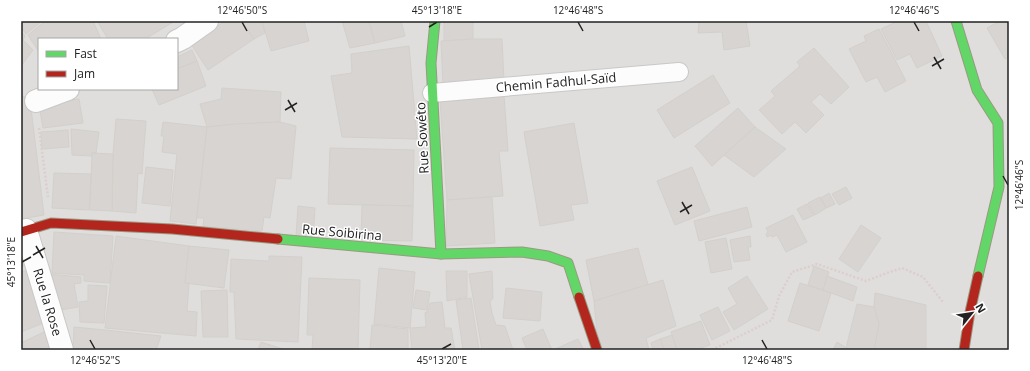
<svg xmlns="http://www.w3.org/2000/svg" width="1030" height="371" font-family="'Open Sans',sans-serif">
<rect width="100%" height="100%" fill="#f0eeeb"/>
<path fill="#dfdedc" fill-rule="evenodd" d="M21,21H1009V350H21ZM39,39H177V89H39Z"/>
<g fill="#d7d4d2" stroke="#d3d0cc">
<path d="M21,21H42L26,34L21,27Z"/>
<path d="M45,21H93L101,39H39V52L28,35Z"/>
<path d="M97,21H175L145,39H108Z"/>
<path d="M225,21H242L254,39L208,70L191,44Z"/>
<path d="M242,21H262L265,33L254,39Z"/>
<path d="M262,21H304L309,41L271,51Z"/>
<path d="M342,21H369L375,43L350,48Z"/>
<path d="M369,21H401L405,36L375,43Z"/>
<path d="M444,21H473V39L444,41Z"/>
<path d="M699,21H746L750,46L724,50L722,32L698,33Z"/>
<path d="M898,21H926L942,56L917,68L910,54L897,60L881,29Z"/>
<path d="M1000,21H1009V57L1005,59L987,28Z"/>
<path d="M879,29L906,81L885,92L877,77L866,82L849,49L866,41L864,36Z"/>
<path d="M21,31L25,36L23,40L33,50L21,66Z"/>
<path d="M473,39H502L504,82L443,84L441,41Z"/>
<path d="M409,46L417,139L342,137L331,76L352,73L351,54Z"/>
<path d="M814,48L849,87L831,104L820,94L811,102L824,115L806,133L795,122L782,134L759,110L775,96L771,91L800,66L797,62Z"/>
<path d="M192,50L197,61L177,69V57Z"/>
<path d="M197,61L206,86L159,105L152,89H177V69Z"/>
<path d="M713,75L730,103L674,138L657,110Z"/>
<path d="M222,88L281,92L280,122L236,124L207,127L200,104L221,99Z"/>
<path d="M21,95L30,100L44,215L21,219Z"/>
<path d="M504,95L508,151H499L503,196L447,200L440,100Z"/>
<path d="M79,99L83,123L43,128L39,105Z"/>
<path d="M738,108L755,127L712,166L695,146Z"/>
<path d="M116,119L146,121L142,174L138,173L136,213L112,211L113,154Z"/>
<path d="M163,122L207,127L196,224L170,221L177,154L162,152L164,136H161Z"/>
<path d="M280,122L296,126L291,179L276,178L270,218L264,217L262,231L203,226L204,218H197L207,127L236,124Z"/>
<path d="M574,123L588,203L571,205L574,220L540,226L524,132Z"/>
<path d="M755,127L786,149L754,177L724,155Z"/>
<path d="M71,129L99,132L96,153L92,152V156L72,155Z"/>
<path d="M68,130L69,147L42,149L41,132Z"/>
<path d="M330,148L414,150L413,206L328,204Z"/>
<path d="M92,153L113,154L112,211L90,210Z"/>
<path d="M146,167L173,170L170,206L142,203Z"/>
<path d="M692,167L710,211L675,225L657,181Z"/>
<path d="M54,173L91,174L89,210L52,208Z"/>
<path d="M846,187L852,198L839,205L832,194Z"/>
<path d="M829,193L835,204L826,208L821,198Z"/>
<path d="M492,197L495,243L446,246L447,200Z"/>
<path d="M820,197L826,208L815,215L808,203Z"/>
<path d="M807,204L814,215L803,220L797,209Z"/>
<path d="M362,205L413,206L412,241L361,240Z"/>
<path d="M298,206L315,208L313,237L296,236Z"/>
<path d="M747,207L752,227L699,241L694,221Z"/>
<path d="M793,215L807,242L786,252L777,235L772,237L771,235L767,237L766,234L768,232L766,228Z"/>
<path d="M861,225L881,238L858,272L839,259Z"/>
<path d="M54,232L113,236L110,283L84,281V275L52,273Z"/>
<path d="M116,236L189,246L185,283H189L187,311L197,312L196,336L105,328Z"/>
<path d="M750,236L751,247H748L750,260L734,262L730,240Z"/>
<path d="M726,238L732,269L711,273L705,242Z"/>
<path d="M189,246L229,250L224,288L185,283Z"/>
<path d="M638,248L648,285L594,301L586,260Z"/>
<path d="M21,251L27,264L21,267Z"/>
<path d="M269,256L302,257L298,342L236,339L234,292H230L231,259L269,261Z"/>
<path d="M814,266L829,272L823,290L808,285Z"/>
<path d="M379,268L415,272L410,328L374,324Z"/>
<path d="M30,269L51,320L21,332V272Z"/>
<path d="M446,271H467V297L447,301Z"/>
<path d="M492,271L493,298L490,302L492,313L496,325L505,326L513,350H482L469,274Z"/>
<path d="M47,274L81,277V283L74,284L78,307L54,311Z"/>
<path d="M747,276L768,309L734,330L723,312L737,304L728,288Z"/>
<path d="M827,276L857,287L853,301L823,290Z"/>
<path d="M309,278L360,280L358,350H312L313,335H307Z"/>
<path d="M663,280L676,326L646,338L649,350H603L597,334L594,301Z"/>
<path d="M800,283L831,293L819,331L788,321Z"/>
<path d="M88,285L107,286L104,323L80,322L79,302L88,301Z"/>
<path d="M506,288L542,292L540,321L503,318Z"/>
<path d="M227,290L228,337H203L201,291Z"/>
<path d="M416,290L430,292L427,310L413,308Z"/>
<path d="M875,293L926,305V349L925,350H874L879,324L874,307Z"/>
<path d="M471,298L479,350H463L456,300Z"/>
<path d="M442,302L445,328H451L455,350H412L410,328L426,327L425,313L428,311L430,303Z"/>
<path d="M857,304L874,307L879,324L874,350H853L846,348Z"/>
<path d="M718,307L730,331L712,340L700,315Z"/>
<path d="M701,321L710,345L695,350H677L671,332Z"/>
<path d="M372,325L408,329V350H370Z"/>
<path d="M74,327L105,330L161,336L156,350H73Z"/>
<path d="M543,329L552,350H527L522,338Z"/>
<path d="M48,330L57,350H21V343Z"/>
<path d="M672,335L677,350H664L660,339Z"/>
<path d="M578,339L584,350H553Z"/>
<path d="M660,339L664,350H653L651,343Z"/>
<path d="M261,342L286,350H258Z"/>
<path d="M837,342L850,350H833Z"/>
</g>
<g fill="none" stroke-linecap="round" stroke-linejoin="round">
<defs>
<path id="lane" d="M432,93L679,72"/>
<g id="street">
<path d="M177,41L183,38L207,21"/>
<path d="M36,101L68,89"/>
<path d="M26,230L62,350"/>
</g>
<g id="fast">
<path d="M435,21L431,63L441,254"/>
<path d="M956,21L977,90L998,123L999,187L978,276"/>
<path d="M278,239L441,254L522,252L548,256L568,263L579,297"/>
</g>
<g id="jam">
<path d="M21,232L51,223L172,229L278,239"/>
<path d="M579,297L597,350"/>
<path d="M964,350L970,312L978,276"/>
</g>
</defs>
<use href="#lane" stroke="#c9c8c7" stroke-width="20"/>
<use href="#street" stroke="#c9c8c7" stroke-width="24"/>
<use href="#fast" stroke="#999a82" stroke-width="11"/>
<use href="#jam" stroke="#999a82" stroke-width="11"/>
<g stroke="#dccecd" stroke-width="2.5" stroke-dasharray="2 2" stroke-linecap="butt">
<path d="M39,128L48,197"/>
<path d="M712,350L772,320L779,296L792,272L817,264L866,281L887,273L902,268L923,277L943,302"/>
</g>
<use href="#lane" stroke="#fdfcfc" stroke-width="18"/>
<use href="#street" stroke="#fdfcfc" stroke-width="22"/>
<use href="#fast" stroke="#63d668" stroke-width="9"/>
<use href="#jam" stroke="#b3261e" stroke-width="9"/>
</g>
<path fill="none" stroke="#222" stroke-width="1.5" d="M242,22L247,31M578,22L583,31M914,22L919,31M429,27L437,22M934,57L941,69M932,66L944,59M288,100L295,112M285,110L297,103M1003,176L1008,185M682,202L689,214M680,212L692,205M36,246L43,258M33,255L45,248M22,262L31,257M90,340L95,349M762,340L767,349M442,349L451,344"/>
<g text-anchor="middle" stroke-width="3" stroke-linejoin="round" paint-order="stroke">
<g font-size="13" fill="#222" stroke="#fff">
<text transform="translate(556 82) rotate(-5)" y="5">Chemin Fadhul-Saïd</text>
<text transform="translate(422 138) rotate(-93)" y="5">Rue Sowéto</text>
<text transform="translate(342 232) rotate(5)" y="5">Rue Soibirina</text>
<text transform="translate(48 302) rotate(73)" y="5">Rue la Rose</text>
</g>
</g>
<rect width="1030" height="371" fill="none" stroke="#ffffff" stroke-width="44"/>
<rect x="38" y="38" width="140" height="52" fill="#ffffff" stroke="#a7a7a7"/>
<rect x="46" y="51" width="20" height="6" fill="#63d668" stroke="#a7a7a7"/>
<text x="74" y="58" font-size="12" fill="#222222">Fast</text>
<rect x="46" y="71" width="20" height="6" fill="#b3261e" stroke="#a7a7a7"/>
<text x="74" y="78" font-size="12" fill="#222222">Jam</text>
<g transform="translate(972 313) rotate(60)" stroke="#ffffff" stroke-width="3" paint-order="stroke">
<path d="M0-3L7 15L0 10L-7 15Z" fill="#222222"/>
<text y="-6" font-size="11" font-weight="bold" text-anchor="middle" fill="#222222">N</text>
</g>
<rect x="22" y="22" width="986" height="327" fill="none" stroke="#222" stroke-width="1.5"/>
<g font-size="10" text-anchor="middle" fill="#222">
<text x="242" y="14">12°46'50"S</text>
<text x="437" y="14">45°13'18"E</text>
<text x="578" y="14">12°46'48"S</text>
<text x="914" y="14">12°46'46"S</text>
<text transform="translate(1019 185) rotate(-90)" y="4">12°46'46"S</text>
<text transform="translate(11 262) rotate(-90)" y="4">45°13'18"E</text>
<text x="95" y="364">12°46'52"S</text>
<text x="442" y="364">45°13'20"E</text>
<text x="767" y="364">12°46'48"S</text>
</g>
</svg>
